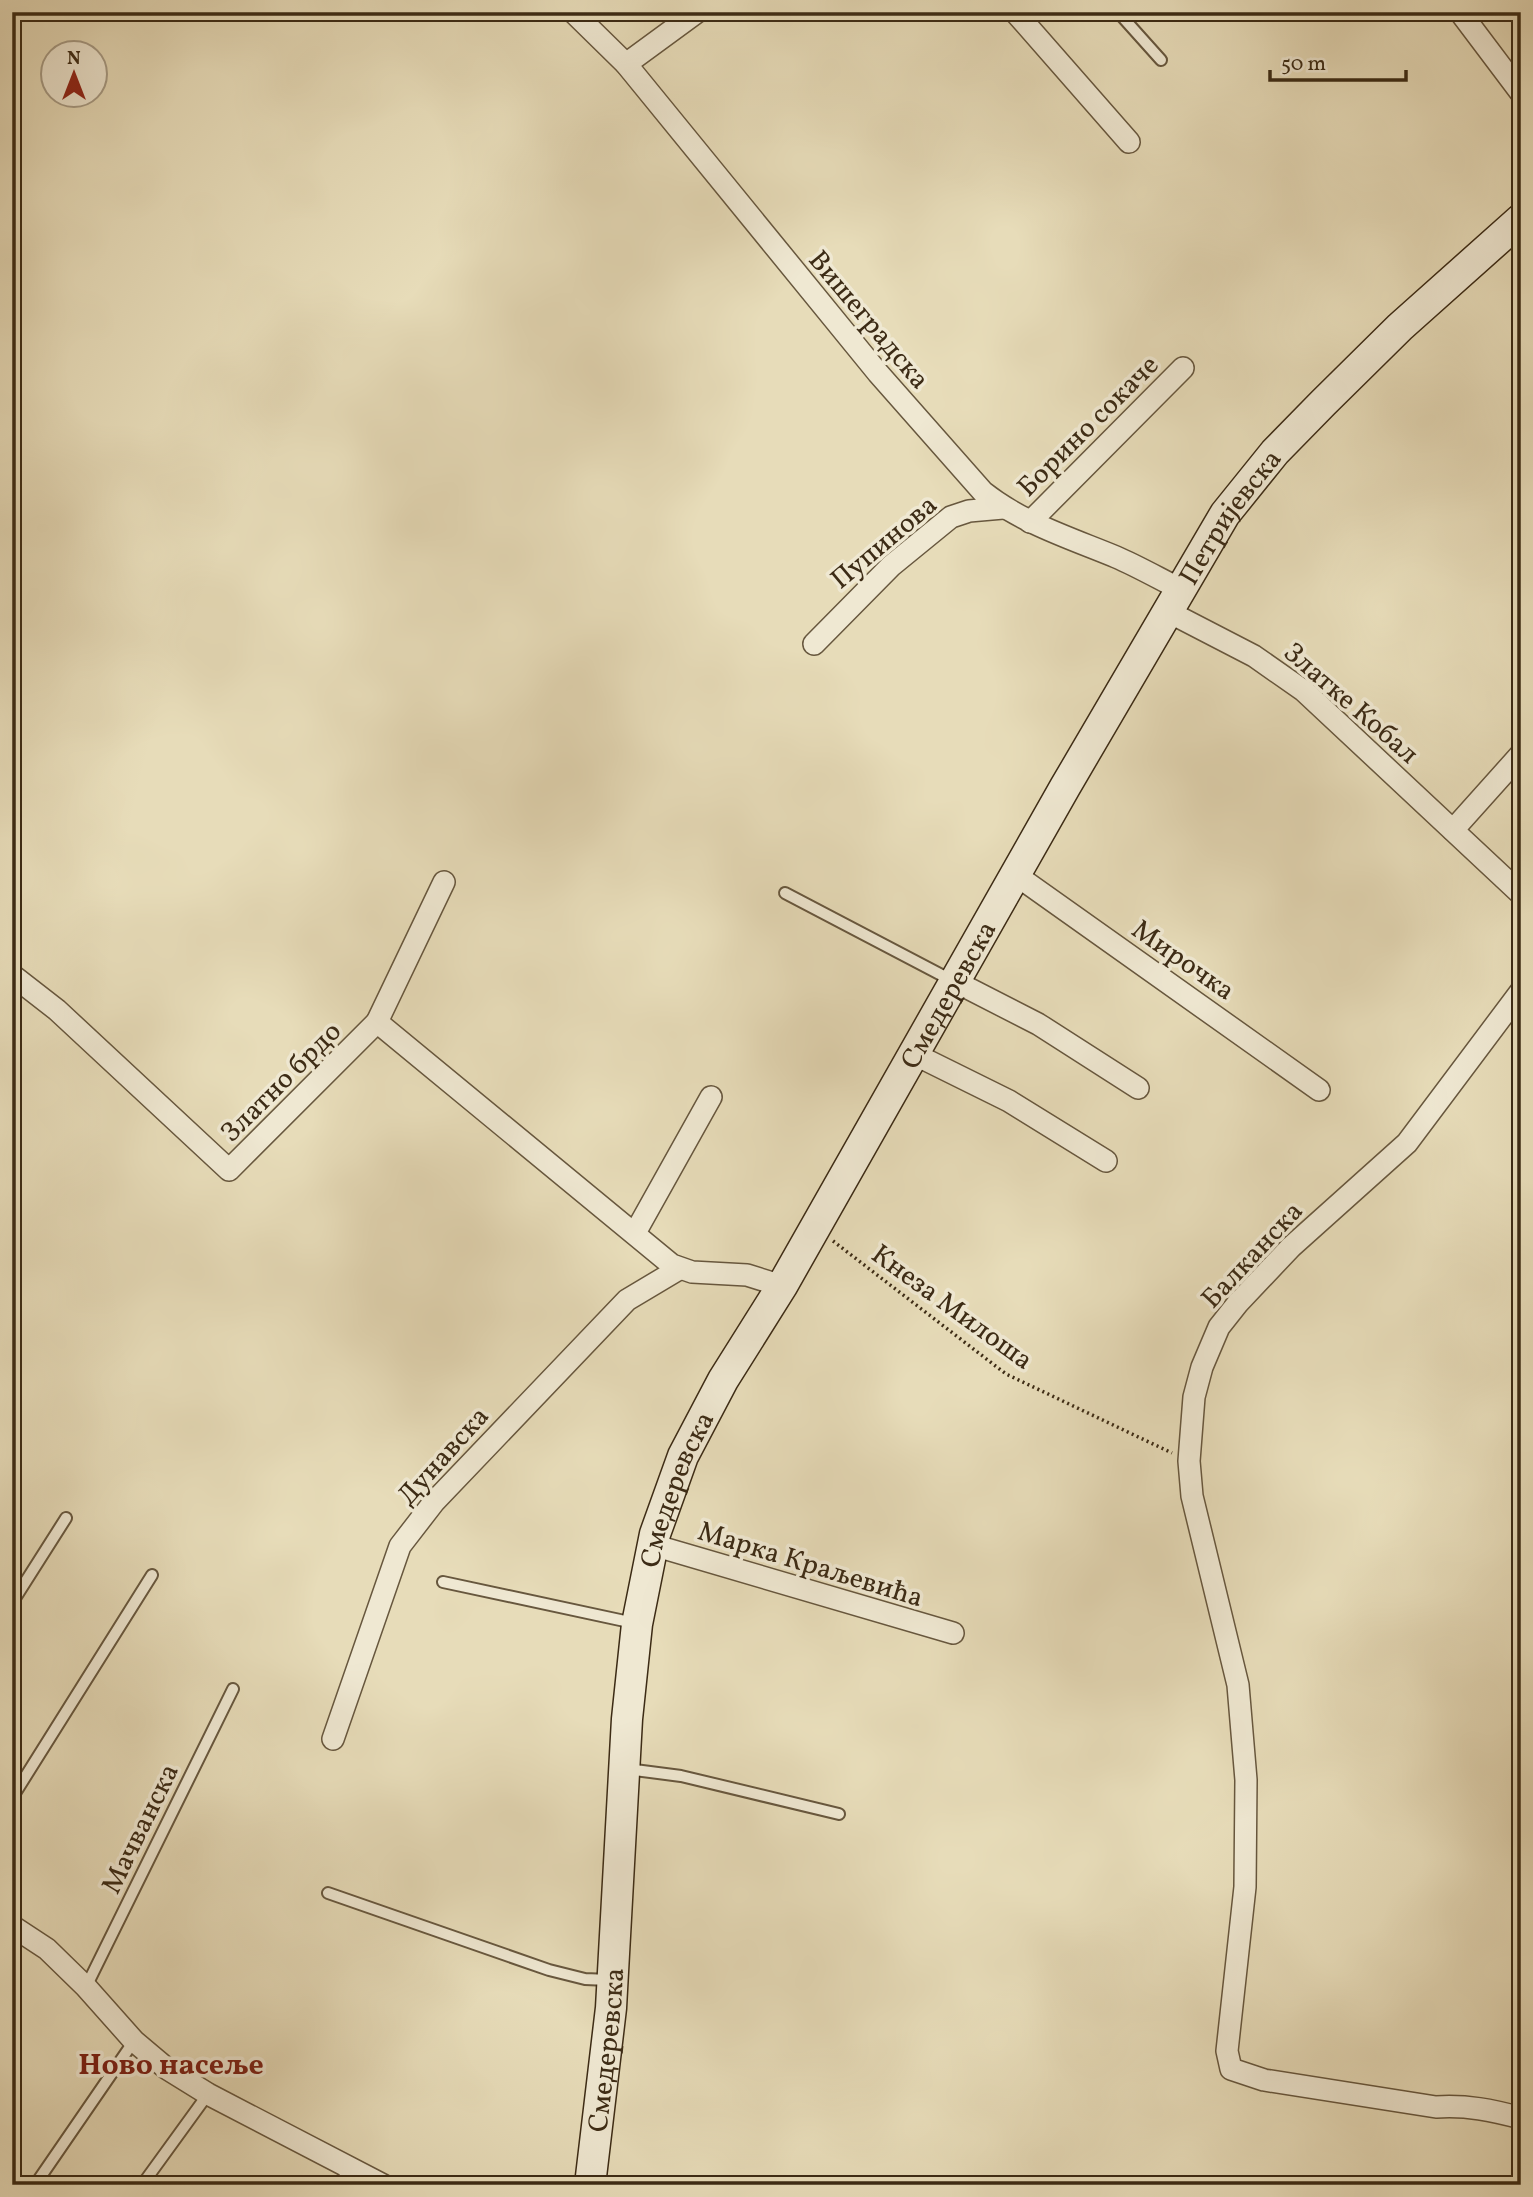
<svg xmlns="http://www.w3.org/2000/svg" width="1533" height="2197" font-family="Vollkorn,serif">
<rect width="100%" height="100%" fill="#e7dcb9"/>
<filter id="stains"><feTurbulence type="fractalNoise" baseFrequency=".00286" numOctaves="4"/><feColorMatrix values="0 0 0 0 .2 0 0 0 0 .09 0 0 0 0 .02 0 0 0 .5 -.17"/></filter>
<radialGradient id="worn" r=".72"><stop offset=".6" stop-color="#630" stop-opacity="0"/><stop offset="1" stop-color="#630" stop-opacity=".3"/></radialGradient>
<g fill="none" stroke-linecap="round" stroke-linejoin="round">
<defs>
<g id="lane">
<path d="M1118,12L1161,60"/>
<path d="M785,893L953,981"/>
<path d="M443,1582L634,1623"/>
<path d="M12,1603L66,1518"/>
<path d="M627,1769L681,1776L839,1814"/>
<path d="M12,1798L152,1575"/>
<path d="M328,1893L549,1970L585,1979L609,1980"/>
<path d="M86,1987L233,1689"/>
<path d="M35,2185L134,2041"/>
<path d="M142,2185L208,2094"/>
<path d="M341,2185L348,2167"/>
</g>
<g id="street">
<path d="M573,12L626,64L878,373L983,492C1022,523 1070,538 1116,557C1137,566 1158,578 1180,589"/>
<path d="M1015,12L1129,142"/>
<path d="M1460,12L1521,93"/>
<path d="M626,64L697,12"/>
<path d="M1030,522L1183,368"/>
<path d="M1167,611L1254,656L1304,691L1521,894"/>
<path d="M814,644L891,566L951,517L969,511L1003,508"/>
<path d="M1453,830L1521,754"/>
<path d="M1016,875L1319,1090"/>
<path d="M12,975L57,1010L229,1170L377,1022L444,882"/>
<path d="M956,982L1038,1024L1138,1088"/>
<path d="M1521,991L1407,1143L1291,1247L1238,1303L1219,1327L1202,1367L1194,1397L1189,1461L1192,1496L1238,1685L1246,1780L1245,1887L1227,2051L1231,2069L1264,2080L1436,2107C1467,2105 1492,2110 1521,2118"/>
<path d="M377,1022L672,1265L692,1272L747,1275L782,1286"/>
<path d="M914,1054L1009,1101L1106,1161"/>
<path d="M635,1233L711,1097"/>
<path d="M653,1545L953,1633"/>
<path d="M333,1739L400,1546L434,1502L627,1300L679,1269"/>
<path d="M12,1926L47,1949L86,1987L134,2041L166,2068L208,2094L383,2185"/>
</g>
<g id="secondary">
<path id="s1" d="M590,2185L611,2008L627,1719L637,1624L655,1534L683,1456L723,1380L782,1286L1065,787L1225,514L1275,452L1323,403L1400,327L1521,219"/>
</g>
</defs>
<use href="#lane" stroke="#67573e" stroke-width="14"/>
<use href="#street" stroke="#67573e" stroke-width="24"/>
<use href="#secondary" stroke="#3c2b15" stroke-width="33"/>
<path stroke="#3c2b15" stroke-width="3.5" stroke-dasharray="2 3.5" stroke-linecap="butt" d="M833,1241L1006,1374L1172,1453"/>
<use href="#lane" stroke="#efe8d2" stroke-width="10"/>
<use href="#street" stroke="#efe8d2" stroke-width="21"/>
<use href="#secondary" stroke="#efe8d2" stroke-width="30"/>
</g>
<g text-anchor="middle" stroke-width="7" stroke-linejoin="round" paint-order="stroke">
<g font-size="28" fill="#3c2b15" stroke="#efe8d2">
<text transform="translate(870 319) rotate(50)" y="10">Вишеградска</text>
<text transform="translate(1087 425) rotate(-45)" y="10">Борино сокаче</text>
<text dy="10" stroke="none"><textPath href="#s1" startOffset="1825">Петријевска</textPath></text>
<text transform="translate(883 541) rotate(-40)" y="10">Пупинова</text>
<text transform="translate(1352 702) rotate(41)" y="10">Златке Кобал</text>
<text transform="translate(1184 959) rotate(35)" y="10">Мирочка</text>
<text dy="10" stroke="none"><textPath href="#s1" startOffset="1270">Смедеревска</textPath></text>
<text transform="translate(280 1081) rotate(-45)" y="10">Златно брдо</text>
<text transform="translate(1251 1254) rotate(-47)" y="10">Балканска</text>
<text transform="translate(953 1306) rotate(36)" y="10">Кнеза Милоша</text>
<text transform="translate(442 1455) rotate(-48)" y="10">Дунавска</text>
<text dy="10" stroke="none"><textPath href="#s1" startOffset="704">Смедеревска</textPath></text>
<text transform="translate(811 1563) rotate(17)" y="10">Марка Краљевића</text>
<text transform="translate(139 1828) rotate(-64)" y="10">Мачванска</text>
<text dy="10" stroke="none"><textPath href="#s1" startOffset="136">Смедеревска</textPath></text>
</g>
<g font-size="30" font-weight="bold" fill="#7a1f14" stroke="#efe8d2">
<text x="171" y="2074">Ново насеље</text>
</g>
</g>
<rect width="1533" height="2197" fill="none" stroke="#e7dcb9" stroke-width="42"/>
<rect x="14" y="14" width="1505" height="2169" fill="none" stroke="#3c2b15" stroke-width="3.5"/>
<rect x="21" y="21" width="1491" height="2155" fill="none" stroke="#3c2b15" stroke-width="2"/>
<g transform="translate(74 74)"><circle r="33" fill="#efe8d2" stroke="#a79c86" stroke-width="2"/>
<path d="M0-5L12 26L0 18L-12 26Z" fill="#8f2418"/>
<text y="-10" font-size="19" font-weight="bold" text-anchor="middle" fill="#3c2b15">N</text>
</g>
<path d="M1270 70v10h136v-10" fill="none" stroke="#3c2b15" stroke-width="3.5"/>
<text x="1281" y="70" font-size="21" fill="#3c2b15" stroke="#efe8d2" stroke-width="5" paint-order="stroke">50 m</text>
<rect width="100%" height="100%" filter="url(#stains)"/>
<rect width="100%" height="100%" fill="url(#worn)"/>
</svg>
